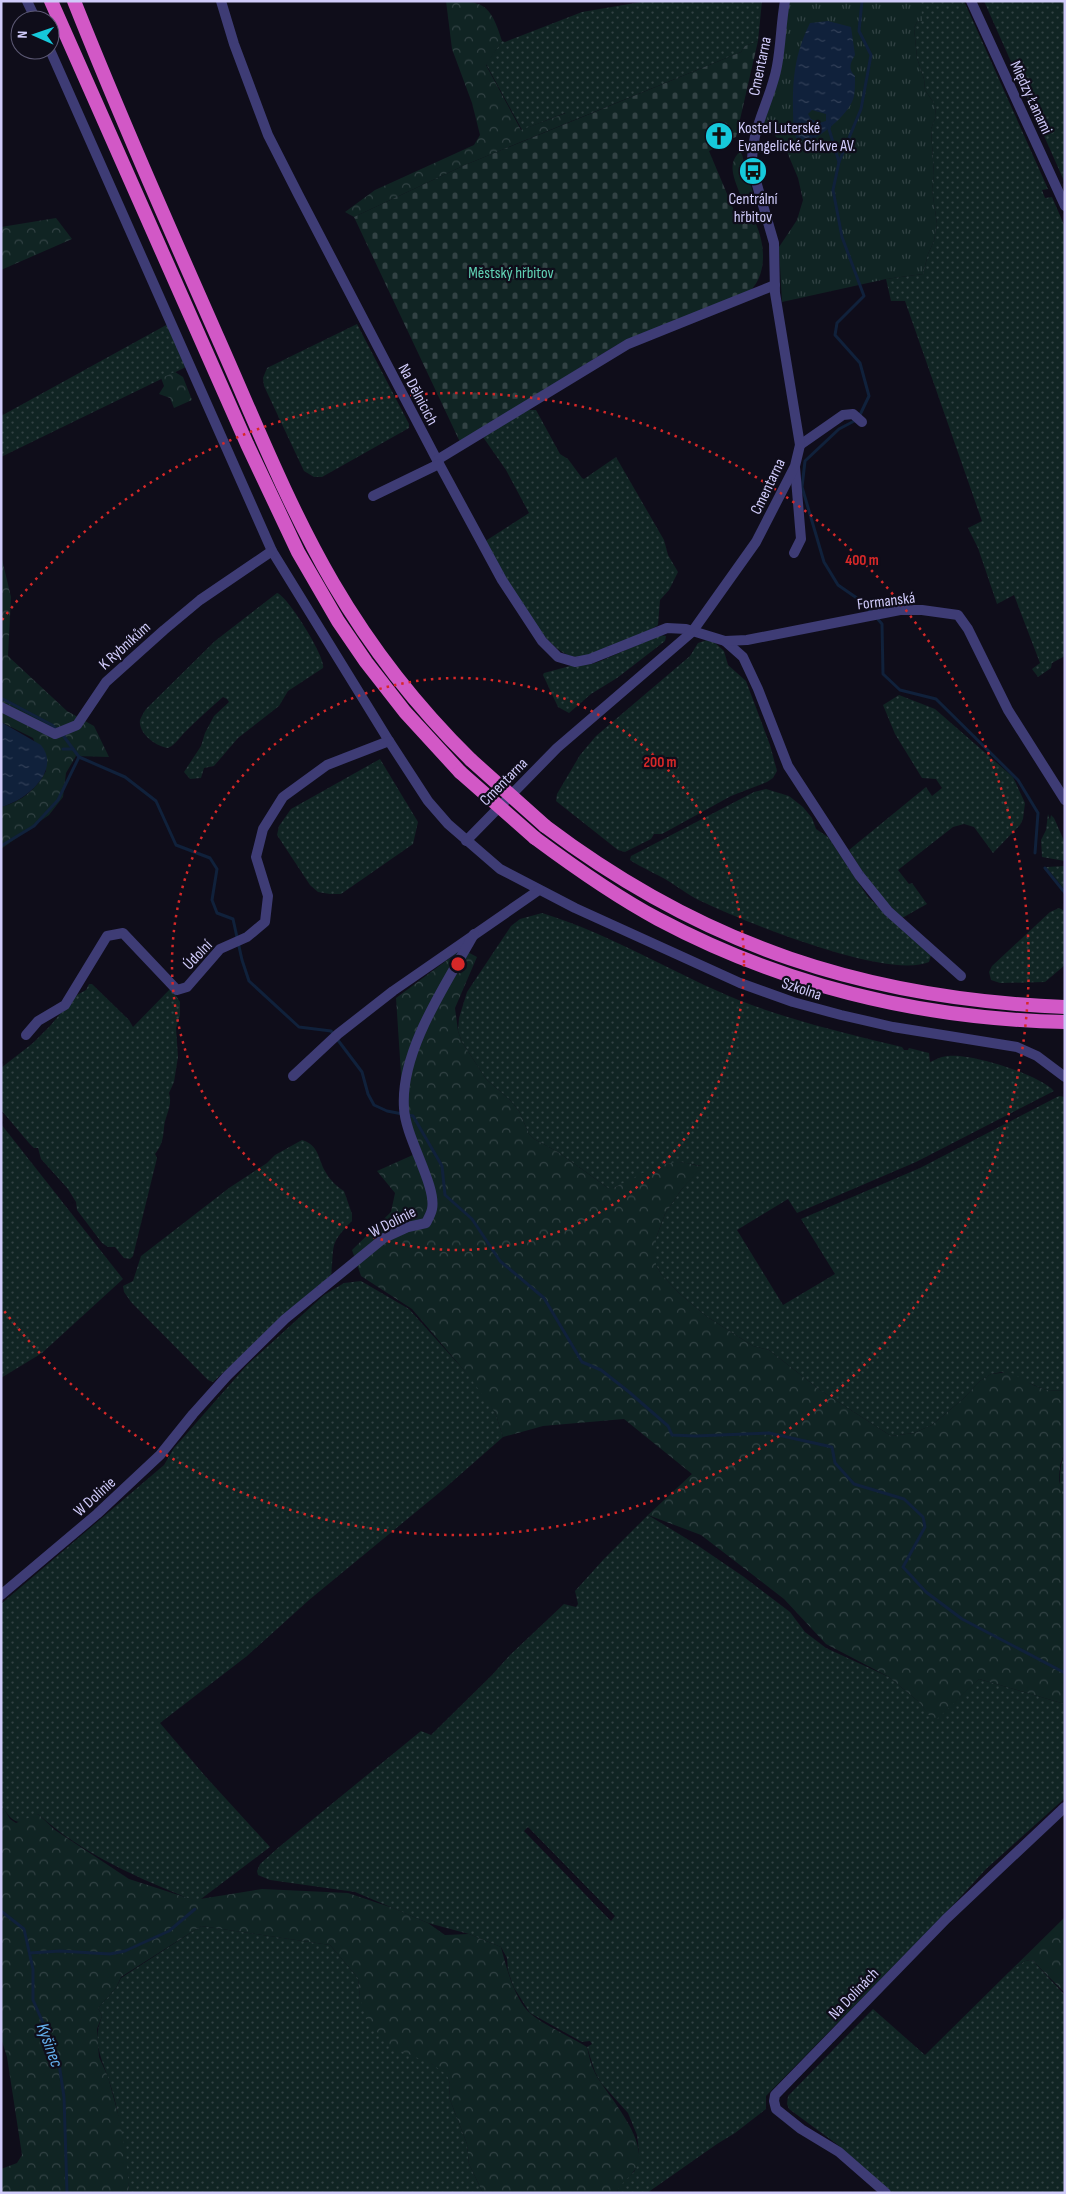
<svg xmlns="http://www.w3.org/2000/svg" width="1066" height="2194" font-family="'Sofia Sans Condensed',sans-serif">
<defs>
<pattern id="grass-dots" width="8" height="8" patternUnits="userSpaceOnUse" patternTransform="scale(1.25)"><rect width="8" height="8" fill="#102423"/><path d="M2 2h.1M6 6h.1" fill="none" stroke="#324244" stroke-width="1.8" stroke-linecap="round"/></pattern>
<pattern id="forest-crowns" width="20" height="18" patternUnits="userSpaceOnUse" patternTransform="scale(1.25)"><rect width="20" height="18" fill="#102423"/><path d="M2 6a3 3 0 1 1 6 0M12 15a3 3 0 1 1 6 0" fill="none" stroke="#324244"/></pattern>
<pattern id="cemetery-stones" width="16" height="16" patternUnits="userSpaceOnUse" patternTransform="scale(1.25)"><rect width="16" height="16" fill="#102423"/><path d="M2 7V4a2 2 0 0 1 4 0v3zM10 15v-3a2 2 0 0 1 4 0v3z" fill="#324244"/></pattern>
<pattern id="park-tufts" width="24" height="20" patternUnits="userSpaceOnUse" patternTransform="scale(1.25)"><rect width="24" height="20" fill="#102423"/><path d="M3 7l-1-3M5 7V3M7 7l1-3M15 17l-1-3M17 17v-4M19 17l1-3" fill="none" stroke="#324244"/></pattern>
<pattern id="water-ripples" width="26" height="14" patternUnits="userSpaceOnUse" patternTransform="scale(1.25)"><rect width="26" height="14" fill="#10213b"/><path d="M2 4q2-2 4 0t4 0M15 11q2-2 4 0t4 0" fill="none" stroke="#324058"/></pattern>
</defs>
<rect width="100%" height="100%" fill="#0f0d1a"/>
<g fill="url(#grass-dots)" fill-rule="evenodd">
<path d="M647,1H762L758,41L745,46L741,52L572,121L565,113L522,130L486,64L502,41L505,42L582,12Z"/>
<path d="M921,1H964L1048,189L1042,190L1045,198L1052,197L1065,227V656L1052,663L1051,668L1038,677L1032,669L1040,663L1014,595L997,604L978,548L968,528L982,521L905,301H891L886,279L923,274L928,254L934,241L937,224L932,189L934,176L931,129L936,116L935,105L925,90L924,79L917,58L914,28L917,22L921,21Z"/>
<path d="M984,1H1065V183Z"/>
<path d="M168,324L186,367L1,457V416Z"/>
<path d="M357,324L409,424V428L322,477H314L304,471L264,386L263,378L267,368Z"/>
<path d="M526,410H536L560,454L568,459L582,478L584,479L616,457L664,540L668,555L678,572L669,590L660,600L658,625C642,636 596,657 577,657C544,657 501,569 485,543L487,540L529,513L506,470L483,437Z"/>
<path d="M277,593C287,595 327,659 323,668L288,691L279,706L238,738L214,766L204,768L201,778L190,779L184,772L201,746L205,733L214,716L229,702L227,699L223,697C210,708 197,720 185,732C179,738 176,744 168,748C157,747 138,734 140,720C141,717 144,712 146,709L215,641Z"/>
<path d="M660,635L666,636L665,641L617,678L591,694L569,713L558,707L543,675L544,673L570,666L592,664L603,660Z"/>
<path d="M707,640L713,641L724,651L728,665L746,681L770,745L777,771L773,778L767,782L731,796L662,834H654L651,839L625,852L618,850L556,801L557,794L580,755L596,736L690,656L698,643Z"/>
<path d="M899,695L935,709L1013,777L1025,803L1023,819L1020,825L993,853L974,827L964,824L953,827L898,870L909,884L912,883L927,904L902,918C879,900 864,874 849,850L926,787L932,796L942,788L936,779L922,778L895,734L883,705Z"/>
<path d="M380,759L418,822L413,844L341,894H330L318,892L310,885L277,835L279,826L291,809Z"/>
<path d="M766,789L789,796L803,807L812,818L816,829L828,837L868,897L931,955L929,962C887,980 745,922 703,902C691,897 681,889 670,882C657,874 642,868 630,860L631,856L754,792Z"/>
<path d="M1048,814L1050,820L1051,815L1054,818L1065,843V861L1042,857L1041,840L1046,830Z"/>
<path d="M1065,866V890L1046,867Z"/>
<path d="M1059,908L1065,911V965L1045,982L1000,983L991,980L989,972L992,966L1050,912Z"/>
<path d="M542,913C611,934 674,974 741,1001C793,1021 848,1034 902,1047L904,1050H908L909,1048L929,1053L930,1062C935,1060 942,1056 948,1056C971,1053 1038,1074 1054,1091L916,1162L797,1213L788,1199L737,1230L783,1305L835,1274L801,1219L920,1168L1059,1096L1065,1097V1391L1046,1390L1002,1372L991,1374L980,1381L964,1398L932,1425L914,1433L891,1436L820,1390L769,1350L753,1346L706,1316L679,1293L661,1274L656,1265V1238L665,1214L681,1190L702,1166L680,1162L666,1165L613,1188H608L558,1152L534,1139L529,1134L519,1111L511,1101L486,1079L462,1042L458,1031L459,1018L467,992L511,926L520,919Z"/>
<path d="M89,984H92L129,1020L133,1027L171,988L180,1002V1015L176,1028L178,1057L174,1082L169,1093C173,1106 165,1115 164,1128C163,1139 162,1145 155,1154L157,1158L133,1256L130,1259L124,1258L115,1247H108L102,1243L77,1210L76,1202L68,1189L41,1159L38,1148H34L29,1143L1,1110V1068L33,1043L50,1026L75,996L86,990Z"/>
<path d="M1,1124L123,1279L42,1353L1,1378Z"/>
<path d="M302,1140C319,1145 318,1159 325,1171C329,1179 337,1187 344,1191L352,1214V1221C328,1245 335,1245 331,1275L213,1382L208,1380L131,1302L124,1292L123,1286L133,1281L141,1256L229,1188L267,1163L275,1155Z"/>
<path d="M361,1281L409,1309L481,1389L495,1412L503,1437L445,1488L309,1600L247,1656L160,1723L206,1777L270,1847L197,1902C141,1879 83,1855 38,1814C19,1828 13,1823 1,1805V1604L164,1465L174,1448L247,1365L324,1295L344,1283Z"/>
<path d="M1065,1451V1507C1057,1489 1059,1468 1065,1451Z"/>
<path d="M648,1515L697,1545L744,1577L790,1612L805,1632L826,1648L889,1677L919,1702L934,1721L979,1679L1065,1704V1798L986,1869L955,1903L766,2096V2109L735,2133L717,2144L647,2193H617L618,2186L634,2172L637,2165L639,2152L637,2135L628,2113L601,2083L595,2072L587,2047L592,2044L590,2041L582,2042L530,2013L514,1988L508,1971L507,1958L501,1947L469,1934L428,1923L355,1892L270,1880L258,1875L257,1871L260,1864L279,1847L421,1731L431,1735L492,1675L510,1655L564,1604L576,1607L578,1604L575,1591L603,1560ZM528,1827L615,1916L611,1921L524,1831Z"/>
<path d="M201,1926L330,1945L358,1978L360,1998L432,2064L446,2071L450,2084L449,2097L467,2144L469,2164L483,2193H129C127,2168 124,2144 119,2120C117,2107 112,2088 107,2075C99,2052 93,2040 102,2016L98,2008L116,1988L121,1978Z"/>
<path d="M1032,1960L1065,1995L1064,2193H892L838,2145L789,2109L787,2104L788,2096L873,2009L925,2055L1009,1972L1025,1961Z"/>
</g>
<g fill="url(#forest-crowns)">
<path d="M446,1C484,1 490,3 502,41L486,65L521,130L566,113L572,121L465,165L354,217L345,212L375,190L474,145L480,135L472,103L452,49Z"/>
<path d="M741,151L755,200L746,203L742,200C737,183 724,164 741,151Z"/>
<path d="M56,218L72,239L1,270V227Z"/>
<path d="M175,372L183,377L192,400L174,408L170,398L159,394L164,386L161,378Z"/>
<path d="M1,555L11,597L8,656L67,711L94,726L109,757L76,756L66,773L63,797L49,815L1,849V807C21,802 37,789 46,771L33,738L1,722Z"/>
<path d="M462,949L477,957L455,1008L458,1031L462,1042L486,1079L511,1101L519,1111L529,1134L534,1139L558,1152L608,1188H613C633,1179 657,1163 679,1162C687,1162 694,1166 703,1166L681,1190L665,1214L656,1238V1265L661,1274L679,1293L706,1316L753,1346L769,1350L820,1390L891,1436L914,1433L932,1425L964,1398L980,1381L991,1374L1010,1372L1033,1385L1046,1390L1065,1391V1451L1060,1465L1059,1480L1065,1507V1704L979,1679L934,1722L919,1702L889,1677L826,1644L784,1599L701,1535L648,1515L692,1474L624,1419L543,1426L503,1437L495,1412L468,1375L412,1309L361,1276L352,1250L391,1212L395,1193L377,1171L415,1154L402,1089L396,998Z"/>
<path d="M1,1804L10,1819L16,1823L38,1814L55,1830L129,1879L194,1900L262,1889L348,1893L393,1908L428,1923L445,1935L469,1934L501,1947C506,1966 515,2001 531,2014C544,2025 571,2037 587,2047C589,2056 591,2065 595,2073C606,2094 649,2139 637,2166C632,2177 621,2182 616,2193H483L469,2164L467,2144L449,2097L450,2084L447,2075L432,2064L389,2046L366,2019L360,1998L358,1978L330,1945L201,1926L121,1977L116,1988L98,2008L102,2016L97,2029L99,2057L108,2077L120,2121L127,2162L129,2193H1V2169L17,2163L22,2155L7,2057L1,2038Z"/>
<path d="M1065,1917V1993L1032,1960L1025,1961L1009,1972Z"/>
</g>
<path fill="url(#cemetery-stones)" d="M758,41L736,137L714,145L715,148L709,151L738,220L741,222L750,219L753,225L756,224C766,247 768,280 744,296L615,346L460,442L354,217L465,165L741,52L745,46Z"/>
<path fill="url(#park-tufts)" d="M788,1H921L922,21L917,22L914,28L917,58L924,79L925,90L935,105L936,116L931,129L934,176L932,189L937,224L934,241L928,254L923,274L886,279L782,302L779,247L797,220L803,200L798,178L785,147L763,122Z"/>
<g fill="url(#water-ripples)" fill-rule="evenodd">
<path d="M828,21L851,27L855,55C850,63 848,69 855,76C855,83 855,90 854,96C850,114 824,133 810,141L796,138L794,133C792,92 791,61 810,23ZM812,110L826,114V121L819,123L811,119L808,114Z"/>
<path d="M1,722L41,745C62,771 25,801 1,807Z"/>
</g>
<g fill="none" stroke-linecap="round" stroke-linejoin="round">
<g stroke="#10213b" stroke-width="3">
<path d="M830,125L829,129L839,162L833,190L842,237L864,296L837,323L835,335L860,363L869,396L858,419L839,429L805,461L802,487L824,562L838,585L864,603L872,613"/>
<path d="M839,162L861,109L871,55L859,31L862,1"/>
<path d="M876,617L882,624L883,674L900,690L936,699L1018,780L1038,813L1035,853"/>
<path d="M1,698L52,725L62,734L79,757L58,800L34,826L1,846"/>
<path d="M63,749H73"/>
<path d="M79,757L125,777L156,801L176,845L210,858L217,869L212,900L217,913L233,919L242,960L249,981L299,1027L331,1031L362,1072L368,1094L374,1105L387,1111L413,1116L442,1166L445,1195L472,1219L500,1261L544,1298L582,1362L601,1370L629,1392L668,1426L672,1435L695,1436L769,1433L832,1447L835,1463L854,1484L904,1499L923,1517L925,1527L903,1567L926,1592L962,1619L1065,1673"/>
<path d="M1045,868L1065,893"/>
<path d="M1,1911L24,1929L33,1969V2000L58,2057L64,2097L67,2193"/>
<path d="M30,1953L60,1951L110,1954L125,1951L169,1931L195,1909"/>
</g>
<g stroke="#3e3c75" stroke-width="10">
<path d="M27,1L36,20"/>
<path d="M221,1L234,44L268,135L298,194L437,460L502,580L542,641L558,657L575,662L590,659L667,628L686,629L725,641L743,657L758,689L788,766L859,875L888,911L961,976"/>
<path d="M971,1L1065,206"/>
<path d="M50,50L272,551L389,741L428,801L448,824L500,869L575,908L740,983L793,1002L841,1015L893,1027L1017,1047L1037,1056L1065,1077"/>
<path d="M800,445L843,415L853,414L862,422"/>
<path d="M437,460L628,344L775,285"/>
<path d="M373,496L439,464"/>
<path d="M794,553L801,539L795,467"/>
<path d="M725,641L747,640L900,610H922L958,615L968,629L1008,710L1065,800"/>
<path d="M1,707L55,734L77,725L106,682L164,630L200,600L272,551"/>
<path d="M466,841L557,748L692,632L756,542L795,466L800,445L775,293L774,243L753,171C747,135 771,101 777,66C781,45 781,23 785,1"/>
<path d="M26,1035L38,1021L65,1005L107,936L123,933L177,990L187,987L220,949L247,937L265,922L268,896L256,857L263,829L283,797L327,765L389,741"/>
<path d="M293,1076L338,1034L393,991L539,890"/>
<path d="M1,1595L97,1514L160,1455L193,1414L227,1376L285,1319L384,1238L408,1227L426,1223C428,1219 431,1214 432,1209C437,1186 405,1137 404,1108C400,1050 447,983 474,934"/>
<path d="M886,2193L839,2152L801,2129L776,2109L774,2101L775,2095L946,1919L1065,1807"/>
</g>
<g stroke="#d258c6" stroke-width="14">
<path d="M51,1L247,444L298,552L338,621L366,662L405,712L460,772"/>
<path d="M74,1C119,114 168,225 217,336C254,419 287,504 333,583C371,648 417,707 471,760"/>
<path d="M545,826C704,946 866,999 1065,1007"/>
<path d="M535,838C574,867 615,896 658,919C784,986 922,1019 1065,1022"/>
</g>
<g stroke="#d258c6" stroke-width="14">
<path d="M471,760L545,826"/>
<path d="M460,772L535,838"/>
</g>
</g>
<g fill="none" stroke="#d62828" stroke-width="2.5" stroke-dasharray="2.5 5">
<circle cx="458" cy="964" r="286"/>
<path d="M2 620A571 571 0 1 1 2 1308"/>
</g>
<defs>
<symbol id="church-disc" viewBox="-11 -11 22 22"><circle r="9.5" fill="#16c9db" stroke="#0f0d1a"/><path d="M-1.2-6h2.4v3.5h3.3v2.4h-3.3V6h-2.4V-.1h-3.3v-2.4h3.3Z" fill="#111"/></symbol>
<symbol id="bus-disc" viewBox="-11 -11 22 22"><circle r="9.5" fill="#16c9db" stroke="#0f0d1a"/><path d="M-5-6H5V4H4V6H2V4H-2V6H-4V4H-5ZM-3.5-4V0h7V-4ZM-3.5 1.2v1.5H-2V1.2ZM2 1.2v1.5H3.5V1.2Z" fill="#111"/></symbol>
</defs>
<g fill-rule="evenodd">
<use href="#church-disc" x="703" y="120" width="32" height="32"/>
<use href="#bus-disc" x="737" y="155" width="32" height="32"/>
</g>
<g text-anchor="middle" stroke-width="4.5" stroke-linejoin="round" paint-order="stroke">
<g font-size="16" fill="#d0cbfa" stroke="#0f0d1a">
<text transform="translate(759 66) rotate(-78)" y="6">Cmentarna</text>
<text transform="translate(1032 97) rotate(65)" y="6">Między Łanami</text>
<text transform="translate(419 394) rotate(62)" y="6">Na Dělnicích</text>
<text transform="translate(767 486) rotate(-64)" y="6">Cmentarna</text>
<text transform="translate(886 600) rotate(-7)" y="6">Formanská</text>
<text transform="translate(124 645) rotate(-42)" y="6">K Rybníkům</text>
<text transform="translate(503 781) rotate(-45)" y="6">Cmentarna</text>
<text transform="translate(197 954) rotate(-46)" y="6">Údolní</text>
<text transform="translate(802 988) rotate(18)" y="6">Szkolna</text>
<text transform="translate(392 1221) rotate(-27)" y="6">W Dolinie</text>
<text transform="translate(94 1496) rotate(-42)" y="6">W Dolinie</text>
<text transform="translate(853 1993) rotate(-46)" y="6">Na Dolinách</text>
</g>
<g font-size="16" fill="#d0cbfa" stroke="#0f0d1a" text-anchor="start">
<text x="738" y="133">Kostel Luterské<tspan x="738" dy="18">Evangelické Církve AV.</tspan></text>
<text x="753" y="204" text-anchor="middle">Centrální<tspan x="753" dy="18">hřbitov</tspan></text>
</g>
<g font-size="16" fill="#60d1b4" stroke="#0f0d1a">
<text x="511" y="278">Městský hřbitov</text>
</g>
<g font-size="18" font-style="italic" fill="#64b0ef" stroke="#0f0d1a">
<text transform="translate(50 2045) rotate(70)" y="6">Kyšinec</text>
</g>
</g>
<circle cx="458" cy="964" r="8" fill="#d62828" stroke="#0f0d1a" stroke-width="2.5"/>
<g font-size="15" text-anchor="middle" font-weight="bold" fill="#d62828" stroke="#0f0d1a" stroke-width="4.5" stroke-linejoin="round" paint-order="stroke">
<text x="862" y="565">400 m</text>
<text x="660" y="767">200 m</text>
</g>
<rect width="1066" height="2194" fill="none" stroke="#d0cbfa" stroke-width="5"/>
<g transform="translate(35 35) rotate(272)"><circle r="24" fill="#0f0d1a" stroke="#5c5974"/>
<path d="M0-4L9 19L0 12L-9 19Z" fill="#16c9db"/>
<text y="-8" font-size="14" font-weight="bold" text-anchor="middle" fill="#d0cbfa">N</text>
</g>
</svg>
